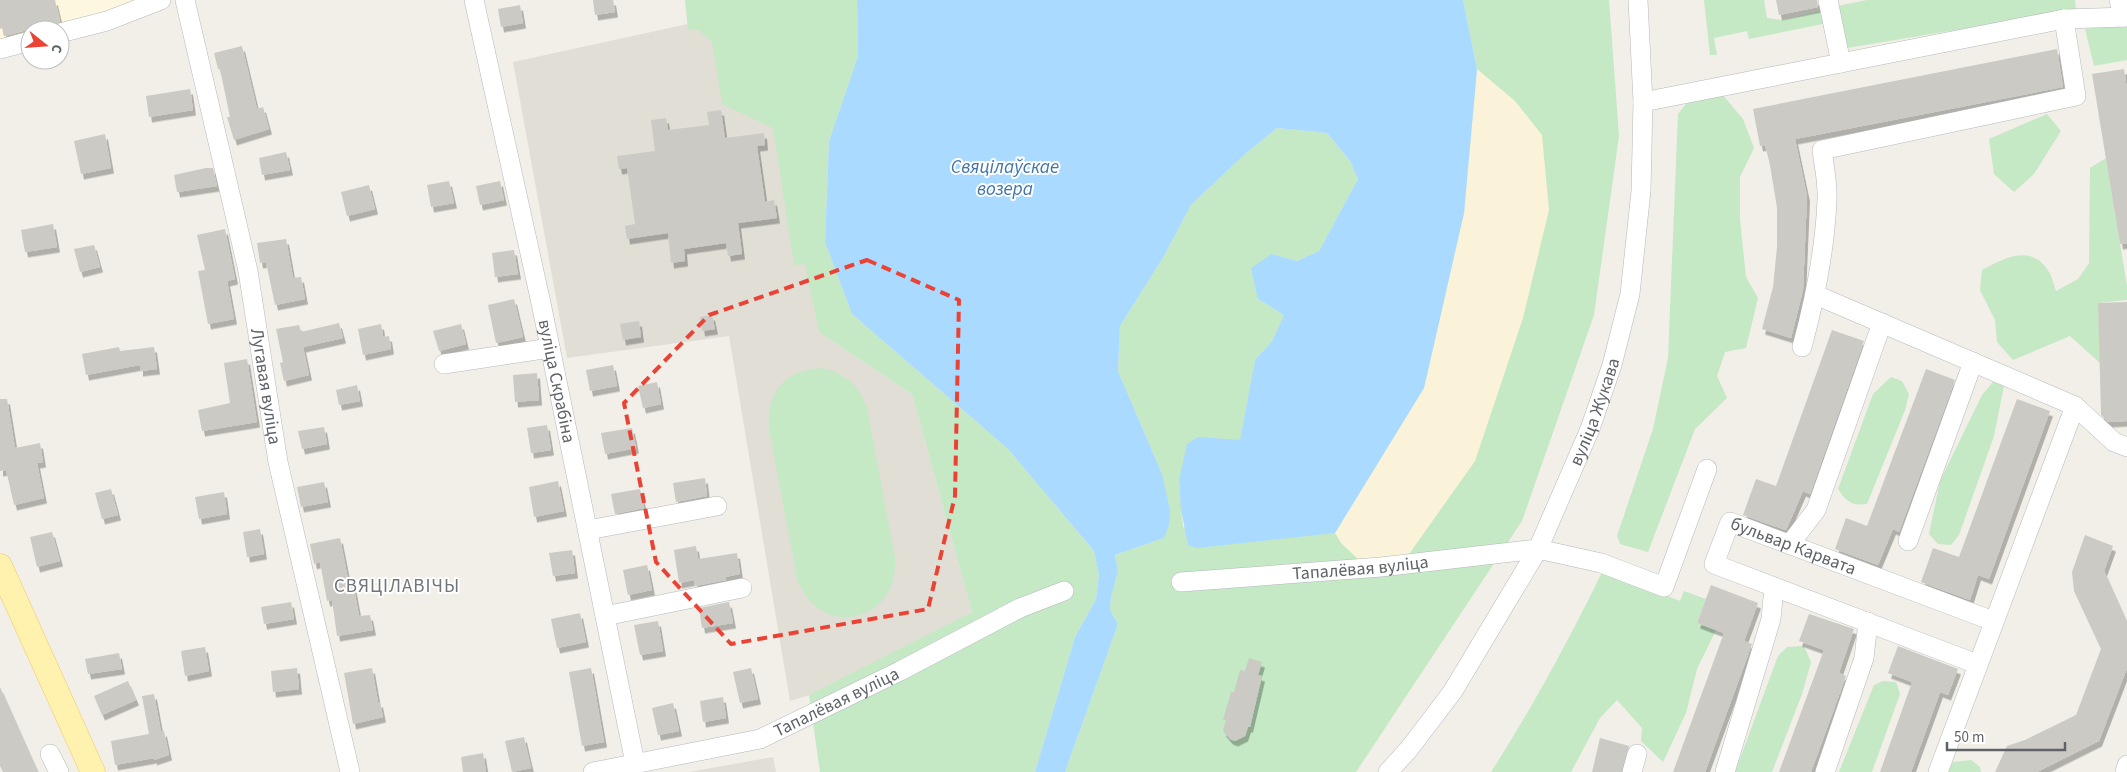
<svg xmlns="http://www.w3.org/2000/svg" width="2127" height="772" font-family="'Source Sans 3',sans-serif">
<defs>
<filter id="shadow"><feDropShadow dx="3" dy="5.5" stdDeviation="0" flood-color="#0004"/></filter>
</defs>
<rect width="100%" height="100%" fill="#f1efe8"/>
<path fill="#fef7e0" d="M0,0H139L57,30H30V37L0,44Z"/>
<g fill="#e1ded6">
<path d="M757,9L819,332L912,394L972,612L826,690L790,701L729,336L567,358L513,62Z"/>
<path d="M773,757L776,772H689Z"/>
</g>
<g fill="#c5e8c5">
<path d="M685,0H857L858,56L829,141L825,242L852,314L1008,449L1094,551L1099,575L1096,599L1075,637L1035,772H820L809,695L972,612L912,394L819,332L805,264L794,265L773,128L722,104L712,42L698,30H688Z"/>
<path d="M1463,0H1609L1619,136L1594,315L1522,521L1356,772H1065L1118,624L1110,610L1111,597L1118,571L1115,555L1164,538L1162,474L1118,371L1120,326L1164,256L1191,205L1244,155L1277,128L1327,133L1350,161L1358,179L1319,251L1297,261L1272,254L1258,299L1284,315L1272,341L1255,360L1240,441L1179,481L1183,527L1335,533L1424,388L1464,213L1477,69Z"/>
<path d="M1704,0H1764L1767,18L1783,20L1828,9L1833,36L1826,38L1823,24L1749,39L1747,31L1714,38L1717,55H1710Z"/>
<path d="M1867,0H2075L2076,10L1841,49L1832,7Z"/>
<path d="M2127,24V60L2094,66L2085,29Z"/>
<path d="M1721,93L1743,119L1754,148L1740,177V219L1746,277L1758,298L1746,348L1725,352L1717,376L1727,398L1695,429L1648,552L1620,544L1617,536L1653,429L1668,358L1678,114L1686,104Z"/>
<path d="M2047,114L2061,131L2034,174L2014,192L1994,174L1989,139Z"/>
<path d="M2106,158L2127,286V300L2098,303L2100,363L2070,336L2013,360L1997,342L1995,320L1980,290L1982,270C2005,258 2031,243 2049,272C2052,277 2054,285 2056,291L2078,279L2089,263L2090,168Z"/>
<path d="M821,368C845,373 859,385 867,408L895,557C900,624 818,641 797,578L769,429C766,392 784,371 821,368Z"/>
<path d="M1891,377L1902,381L1909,394L1905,410L1867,504C1851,506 1846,501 1838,489L1873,394Z"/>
<path d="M1993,382L2004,386L1994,436L1959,535L1951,545L1938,544L1929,534L1940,481L1982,395Z"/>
<path d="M1604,568L1641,586L1680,601L1684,591L1706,599L1697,623L1716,630L1697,669L1686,713L1663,762L1641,741L1642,728L1617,700L1600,718L1571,772H1491C1533,707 1570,638 1604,568Z"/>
<path d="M1804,646L1811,662L1802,694L1772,772H1735L1778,656L1787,647Z"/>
<path d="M1883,681L1896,682L1900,694L1872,772H1839L1874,685Z"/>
<path d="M1971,760L1980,767L1981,772H1948L1953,762Z"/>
</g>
<path fill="#fbf3d9" d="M1477,69L1515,101L1542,135L1549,210L1523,318L1475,461L1407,557L1359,560L1341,543L1335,533L1424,388L1464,213Z"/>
<path fill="#aadaff" d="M857,0H1463L1477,69L1464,213L1424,388L1335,533L1197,548L1188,545L1181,509L1179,481L1187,444L1198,437L1240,440L1255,360L1272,341L1284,315L1258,299L1251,268L1272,254L1297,261L1319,251L1358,179L1350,161L1327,133L1277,128L1244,155L1191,205L1164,256L1120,326L1118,371L1162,474L1170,510L1169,525L1164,538L1115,555L1118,571L1111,597L1110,610L1118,624L1065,772H1035L1075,637L1096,599L1099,575L1094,551L1008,449L852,314L825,242L829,141L858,56Z"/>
<g fill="#cccac5" filter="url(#shadow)">
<path d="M0,0H55L60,21L50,28L27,30L4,36L2,28L0,29Z"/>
<path d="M593,0H613L615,12L595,15Z"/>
<path d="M1776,0H1817L1818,7L1779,15Z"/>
<path d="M520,5L523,23L501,27L498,9Z"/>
<path d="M242,46L257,109L263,107L269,129L234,140L227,117H230L220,69H218L214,53Z"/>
<path d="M2057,49L2063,87L1795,139L1807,196L1803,290L1791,338L1762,329L1773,287L1777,247V208L1770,165L1765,145L1760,146L1753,109Z"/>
<path d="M2124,69L2127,90V243L2120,244L2092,74Z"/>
<path d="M190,89L193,110L149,117L146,96Z"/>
<path d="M721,110L725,138L764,133L765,145L757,146L765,202L774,200L777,218L738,223L742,254L728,256L726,243L684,249L685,261L671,263L668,233L627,239L625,226L635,224L627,168L619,169L617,156L655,151L651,120L666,118L668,130L709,125L707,112Z"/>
<path d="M105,134L111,168L81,174L74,141Z"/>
<path d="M286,152L290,170L262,175L259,158Z"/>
<path d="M206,168H213L217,186L177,192L174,175Z"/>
<path d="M449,181L454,203L431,207L427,185Z"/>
<path d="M500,181L504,200L480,205L476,186Z"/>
<path d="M369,185L375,209L347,216L341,192Z"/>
<path d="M53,224L57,247L25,252L21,230Z"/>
<path d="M225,229L235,279L227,281L234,319L208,324L198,271L205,270L197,235Z"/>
<path d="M286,239L293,278L301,277L305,299L275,305L266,262L260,263L257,243Z"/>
<path d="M94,245L100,267L80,272L74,249Z"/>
<path d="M514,250L518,274L495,277L492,253Z"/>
<path d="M514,299L523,337L496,343L488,305Z"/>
<path d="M2127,302V421L2108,422L2101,415L2098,303Z"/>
<path d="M712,315L715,329L702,331L700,317Z"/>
<path d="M639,321L641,337L623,340L620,324Z"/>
<path d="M339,323L343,338L303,347L309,375L284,381L280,363L283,362L276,329L299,325L301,332Z"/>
<path d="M381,324L383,337L389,336L391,349L363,355L358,329Z"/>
<path d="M461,324L466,344L439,351L433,331Z"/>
<path d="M1832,330L1864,341L1810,494L1803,491L1786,530L1743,515L1756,479L1776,486Z"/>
<path d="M119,347L120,351L154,347L157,369L140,371V365L86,375L82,354Z"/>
<path d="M247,359L257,422L202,431L198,410L230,403L224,363Z"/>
<path d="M613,365L617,386L590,391L586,370Z"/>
<path d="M1926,369L1955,380L1899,532L1893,529L1878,565L1835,549L1846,518L1867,526Z"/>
<path d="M537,373L539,400L515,402L513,375Z"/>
<path d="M657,382L661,404L643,408L638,386Z"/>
<path d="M357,385L360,401L339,405L336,390Z"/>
<path d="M0,399H7L15,448L40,443L43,462L37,463L44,498L14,505L6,470L0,471Z"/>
<path d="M2017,399L2050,411L1989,579L1978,575L1970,600L1921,582L1933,548L1959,557Z"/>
<path d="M547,425L551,450L531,453L527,428Z"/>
<path d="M324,427L327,444L302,449L298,431Z"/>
<path d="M632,428L636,448L605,454L601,433Z"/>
<path d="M705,478L707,496L676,502L673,483Z"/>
<path d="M558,481L564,511L534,517L529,487Z"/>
<path d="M324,482L328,502L301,507L297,487Z"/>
<path d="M111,489L118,515L102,519L95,493Z"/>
<path d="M640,489L644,508L615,514L611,494Z"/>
<path d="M224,492L227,514L199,519L195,497Z"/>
<path d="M260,529L264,554L247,557L243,532Z"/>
<path d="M52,532L60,561L37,567L30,537Z"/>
<path d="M2085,535L2113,546L2104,571L2127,622V668L2099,741L2037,772H1995L2007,746L2025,740L2076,715L2101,649L2074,591L2072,572Z"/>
<path d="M340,538L348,579L352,578L359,616L370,615L373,630L337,636L332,600L327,601L320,562L314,564L310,544Z"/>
<path d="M696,546L698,559L737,553L740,574L725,577L726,580L695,586L694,580L679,583L674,550Z"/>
<path d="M572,550L575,573L553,576L549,553Z"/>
<path d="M647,565L652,590L628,595L623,570Z"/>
<path d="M1711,585L1758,603L1744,641L1752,644L1705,772H1673L1724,633L1697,623Z"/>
<path d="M291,602L294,619L264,624L261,607Z"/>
<path d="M729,602L733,623L702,628L699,608Z"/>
<path d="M580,613L586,642L557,648L551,619Z"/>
<path d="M1809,614L1854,629L1839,673L1846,676L1811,772H1779L1824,650L1799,641Z"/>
<path d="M658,621L663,651L640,655L634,625Z"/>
<path d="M1898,646L1958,669L1948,695L1940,692L1911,772H1880L1912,682L1888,673Z"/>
<path d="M205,647L209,671L185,676L181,651Z"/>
<path d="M119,653L122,669L88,674L85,659Z"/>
<path d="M1249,658L1262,662L1258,675L1262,676L1250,727H1248L1245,736L1235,741L1230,739L1223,731L1226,720H1223L1231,692H1234L1240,670L1245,671Z"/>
<path d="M297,668L299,689L273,692L271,671Z"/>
<path d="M372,668L378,702H380L383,717L353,724L344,673Z"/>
<path d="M591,668L604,742L582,746L569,672Z"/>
<path d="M751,668L758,699L740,703L733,672Z"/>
<path d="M128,681L136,700L102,715L94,696Z"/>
<path d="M0,687L25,743L38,772H3L0,766Z"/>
<path d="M154,694L161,732L164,731L169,755L154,760V758L115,765L111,741L149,734L142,696Z"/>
<path d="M723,697L726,718L703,722L700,701Z"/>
<path d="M673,703L679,731L658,735L652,708Z"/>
<path d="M524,737L531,768L512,772L505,741Z"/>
<path d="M1600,738L1629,746L1621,772H1592Z"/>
<path d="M483,753L486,772H463L461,757Z"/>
</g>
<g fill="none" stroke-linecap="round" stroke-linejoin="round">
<defs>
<g id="minor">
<path id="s1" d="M185,0L248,271L278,462L350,772"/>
<path id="s2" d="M474,0L541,303L635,763"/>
<path d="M1828,0L1841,63"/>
<path d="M2119,0L2123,17"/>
<path d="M60,33L107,21L161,0"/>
<path d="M0,49L30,41"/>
<path d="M1643,102L2064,19L2127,17"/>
<path d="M1816,295L2075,406L2114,442L2127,447"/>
<path d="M1802,347C1815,299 1825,250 1827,200C1828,183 1824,166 1822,150L2076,96L2064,19"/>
<path d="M444,364L550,348"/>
<path d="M588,530L717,506"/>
<path d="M1908,541L1973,362"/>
<path d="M1790,544L1816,510L1882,323"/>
<path id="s3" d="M1181,582L1381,567L1538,549L1601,563L1664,587L1707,469"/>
<path d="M605,616L742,588"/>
<path id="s4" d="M1977,664L1714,564L1730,522L1993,621"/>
<path d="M50,754L59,772"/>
<path id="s5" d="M593,772L760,739L900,671L1020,608L1064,591"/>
<path id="s6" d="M1388,772L1409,749L1453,691L1538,549L1590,429L1612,365L1630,294L1641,191L1643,102L1638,0"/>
<path d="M1632,772L1637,754"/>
<path d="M1725,772L1771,619L1774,587"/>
<path d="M1825,772L1864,658L1868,622"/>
<path d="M1938,772L2075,406"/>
<path d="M2125,772L2127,765"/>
</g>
<path id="major" d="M0,566L93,772"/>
</defs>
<use href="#minor" stroke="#b5b8bc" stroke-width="20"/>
<use href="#major" stroke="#f2c960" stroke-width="25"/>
<use href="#minor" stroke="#fff" stroke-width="19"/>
<use href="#major" stroke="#fff2af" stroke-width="24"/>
</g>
<path fill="none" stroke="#ea4335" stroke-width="4" stroke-dasharray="10 6" stroke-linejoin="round" d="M867,260L959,300L955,496L928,609L731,644L656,562L624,403L709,315Z"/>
<g text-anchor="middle" stroke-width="4" stroke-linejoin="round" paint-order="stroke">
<g font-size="18" fill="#5f6368" stroke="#fff">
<text dy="6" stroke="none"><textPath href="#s2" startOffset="390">вуліца Скрабіна</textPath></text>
<text dy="6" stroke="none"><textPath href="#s1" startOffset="395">Лугавая вуліца</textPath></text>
<text dy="6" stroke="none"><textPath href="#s6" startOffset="418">вуліца Жукава</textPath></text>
<text dy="6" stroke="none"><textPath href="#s4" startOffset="394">бульвар Карвата</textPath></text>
<text dy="6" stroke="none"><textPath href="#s3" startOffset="180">Тапалёвая вуліца</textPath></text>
<text dy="6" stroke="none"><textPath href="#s5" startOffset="255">Тапалёвая вуліца</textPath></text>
</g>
<g font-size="19" font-style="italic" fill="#4174aa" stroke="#fff">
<text x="1005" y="173">Свяцілаўскае<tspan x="1005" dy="22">возера</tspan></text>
</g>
<g font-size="19" letter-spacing="1" fill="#70757a" stroke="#fff">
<text x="397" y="592">СВЯЦІЛАВІЧЫ</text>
</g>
</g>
<g transform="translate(45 45) rotate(107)"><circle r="24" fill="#ffffff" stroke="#bfc1c3"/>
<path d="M0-4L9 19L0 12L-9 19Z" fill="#ea4335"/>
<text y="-8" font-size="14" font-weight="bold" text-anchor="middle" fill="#5f6368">С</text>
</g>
<path d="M1947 742v8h118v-8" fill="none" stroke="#5f6368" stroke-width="2.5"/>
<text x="1954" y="742" font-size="15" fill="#5f6368" stroke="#ffffff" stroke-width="4" paint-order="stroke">50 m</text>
</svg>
